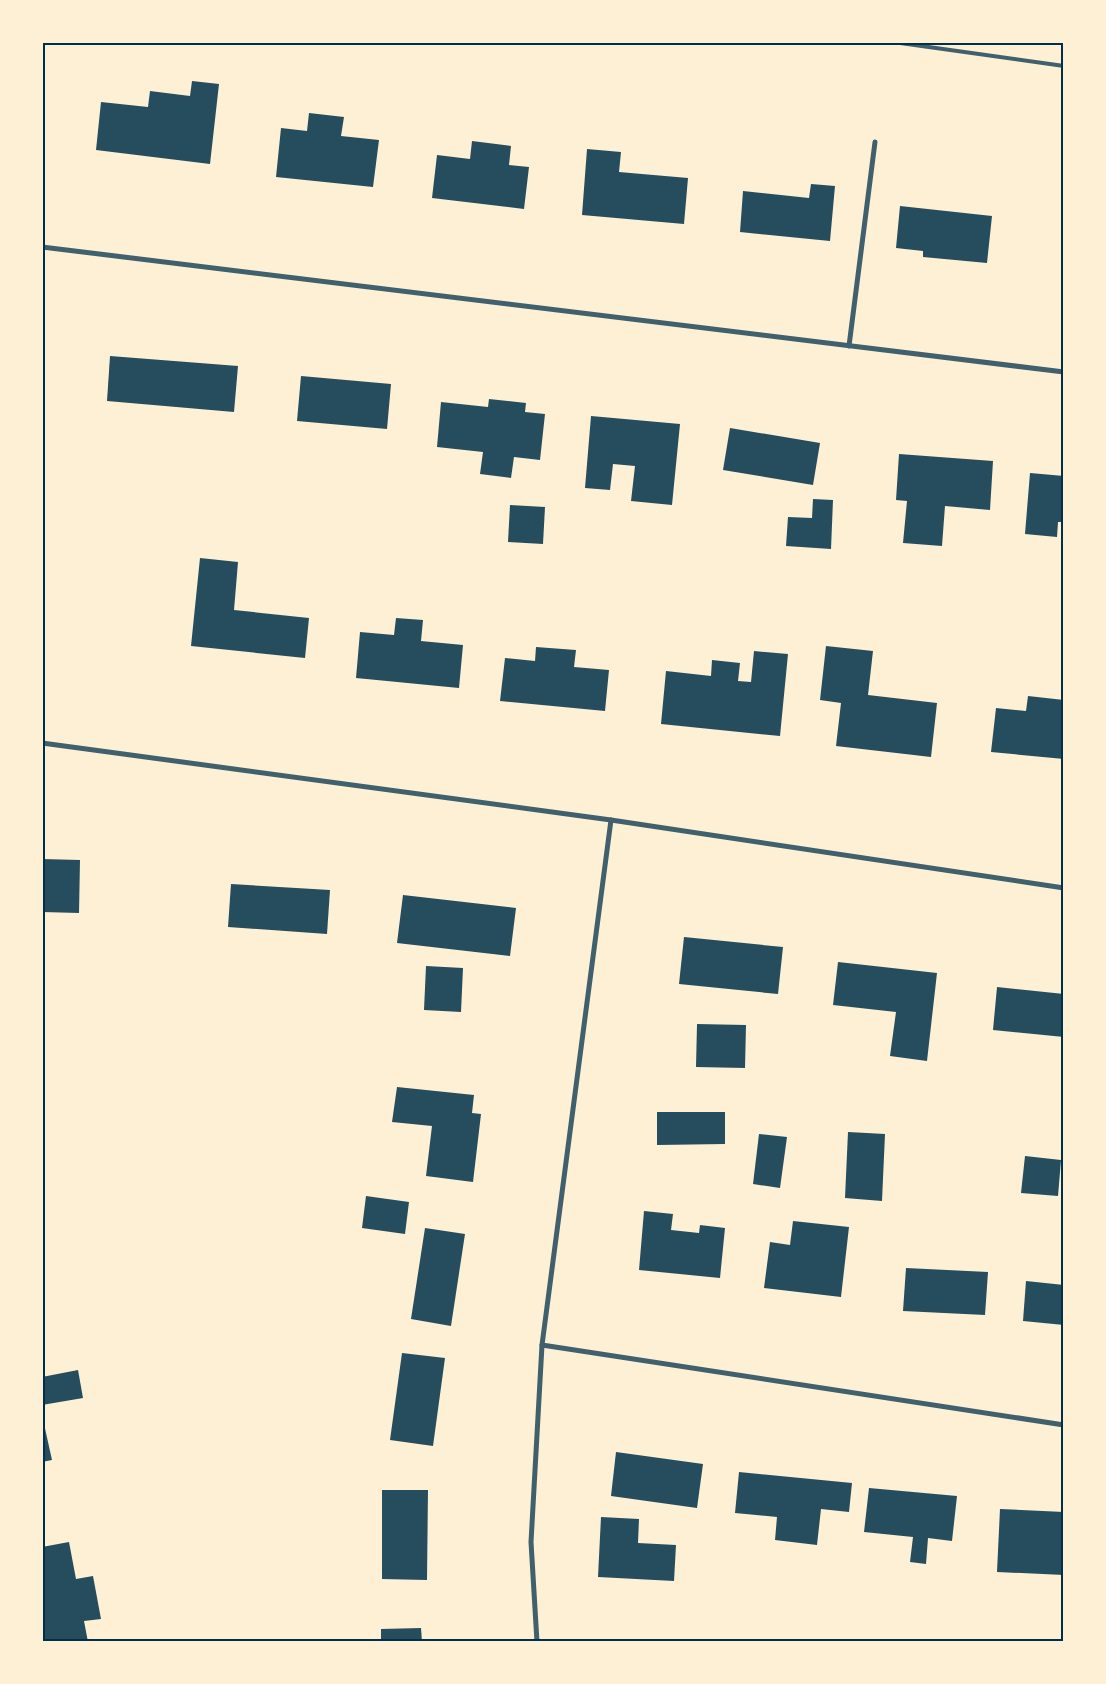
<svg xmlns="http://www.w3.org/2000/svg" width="1106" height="1684" font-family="Rubik,sans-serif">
<rect width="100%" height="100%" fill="#fdf0d5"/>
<g fill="#264d5e">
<path d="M192,81L219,84L210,164L96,150L101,102L148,107L150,91L190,96Z"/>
<path d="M309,113L344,117L341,136L379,140L373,187L276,177L281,128L307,131Z"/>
<path d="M472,141L511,146L509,165L529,167L524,209L432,198L437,155L470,159Z"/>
<path d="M587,149L621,152L619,172L688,178L684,224L582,215Z"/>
<path d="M811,184L835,186L830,241L740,232L743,191L809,198Z"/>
<path d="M900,206L992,216L987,263L923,257V251L896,248Z"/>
<path d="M110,356L238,366L234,412L107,401Z"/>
<path d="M301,376L391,384L387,429L297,421Z"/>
<path d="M489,399L526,403L525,412L545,414L540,460L514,457L511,478L480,474L483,452L437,447L441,402L488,407Z"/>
<path d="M591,416L680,424L672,505L631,501L635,466L613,464L610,490L585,488Z"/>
<path d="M730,428L820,443L813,485L723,470Z"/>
<path d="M899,454L993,461L990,510L945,506L942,546L903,543L907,501L896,500Z"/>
<path d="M1030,473L1064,476V522H1058L1057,537L1025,534Z"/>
<path d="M813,499L833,500L831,549L786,546L788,517L812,518Z"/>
<path d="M510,505L545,507L543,544L508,542Z"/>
<path d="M200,558L238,562L234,610L309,618L305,658L191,646Z"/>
<path d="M396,618L423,620L421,641L463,645L459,688L356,678L360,632L394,635Z"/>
<path d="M826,646L873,651L868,695L937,703L931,757L836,746L841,703L820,700Z"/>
<path d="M536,647L576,650L574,667L609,670L605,711L500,701L505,658L535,661Z"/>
<path d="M754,651L788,654L780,736L661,724L666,671L711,676L712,660L740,663L738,681L751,682Z"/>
<path d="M1028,696L1064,700V759L991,752L996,708L1026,711Z"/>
<path d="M1062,763H1064V780H1061Z"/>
<path d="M42,859L80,860L79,913L42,912Z"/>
<path d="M231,884L330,890L327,934L228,927Z"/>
<path d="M403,895L516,908L510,956L397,943Z"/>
<path d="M684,937L783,947L778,994L679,984Z"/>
<path d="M838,962L937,973L927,1061L890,1056L896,1012L833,1005Z"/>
<path d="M426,966L463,968L461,1012L424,1010Z"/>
<path d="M997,987L1064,994V1037L993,1030Z"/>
<path d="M697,1024L746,1025L745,1068L696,1067Z"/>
<path d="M397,1087L474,1095L472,1113L481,1114L473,1182L426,1176L432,1126L392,1122Z"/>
<path d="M657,1112H725V1144L657,1145Z"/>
<path d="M848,1132L885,1134L882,1201L845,1198Z"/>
<path d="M759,1134L787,1137L780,1188L753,1184Z"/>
<path d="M1025,1156L1061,1160L1058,1196L1021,1193Z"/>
<path d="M366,1196L409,1202L405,1234L362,1228Z"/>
<path d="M644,1211L673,1214L671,1230L699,1233L700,1225L725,1228L720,1278L639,1270Z"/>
<path d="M793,1221L849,1227L841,1297L764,1288L770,1242L790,1245Z"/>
<path d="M425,1228L465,1234L451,1326L411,1319Z"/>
<path d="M906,1268L988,1272L985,1315L903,1311Z"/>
<path d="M1026,1281L1064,1285V1325L1023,1321Z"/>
<path d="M402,1353L445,1358L433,1446L390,1440Z"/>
<path d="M78,1370L83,1398L42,1405V1377Z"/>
<path d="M42,1415L52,1460L42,1462Z"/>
<path d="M616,1452L703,1464L697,1508L611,1496Z"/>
<path d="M739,1472L852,1483L849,1512L821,1509L817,1545L775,1540L777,1517L735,1513Z"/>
<path d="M869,1488L957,1496L952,1541L928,1538L926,1564L910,1562L913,1537L864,1532Z"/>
<path d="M382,1490H428L427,1580L382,1579Z"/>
<path d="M1000,1509L1064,1512V1575L997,1572Z"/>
<path d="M601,1517L639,1519L638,1543L676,1545L674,1581L598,1577Z"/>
<path d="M69,1542L76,1579L93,1576L101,1619L84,1621L88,1642H42V1547Z"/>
<path d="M421,1628L422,1642H381V1629Z"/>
</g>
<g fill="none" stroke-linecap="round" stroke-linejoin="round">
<path stroke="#3f606c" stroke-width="4" d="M893,42L1064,66"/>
<g stroke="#3f606c" stroke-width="5">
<path d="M42,247L1064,372"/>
<path d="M849,346L875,142"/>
<path d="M42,743L611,820L1064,888"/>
<path d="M542,1345L1064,1425"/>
<path d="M537,1642L531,1542L542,1345L611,820"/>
</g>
</g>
<rect width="1106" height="1684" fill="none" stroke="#fdf0d5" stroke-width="88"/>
<rect x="44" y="44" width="1018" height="1596" fill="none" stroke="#003049" stroke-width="2"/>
</svg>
